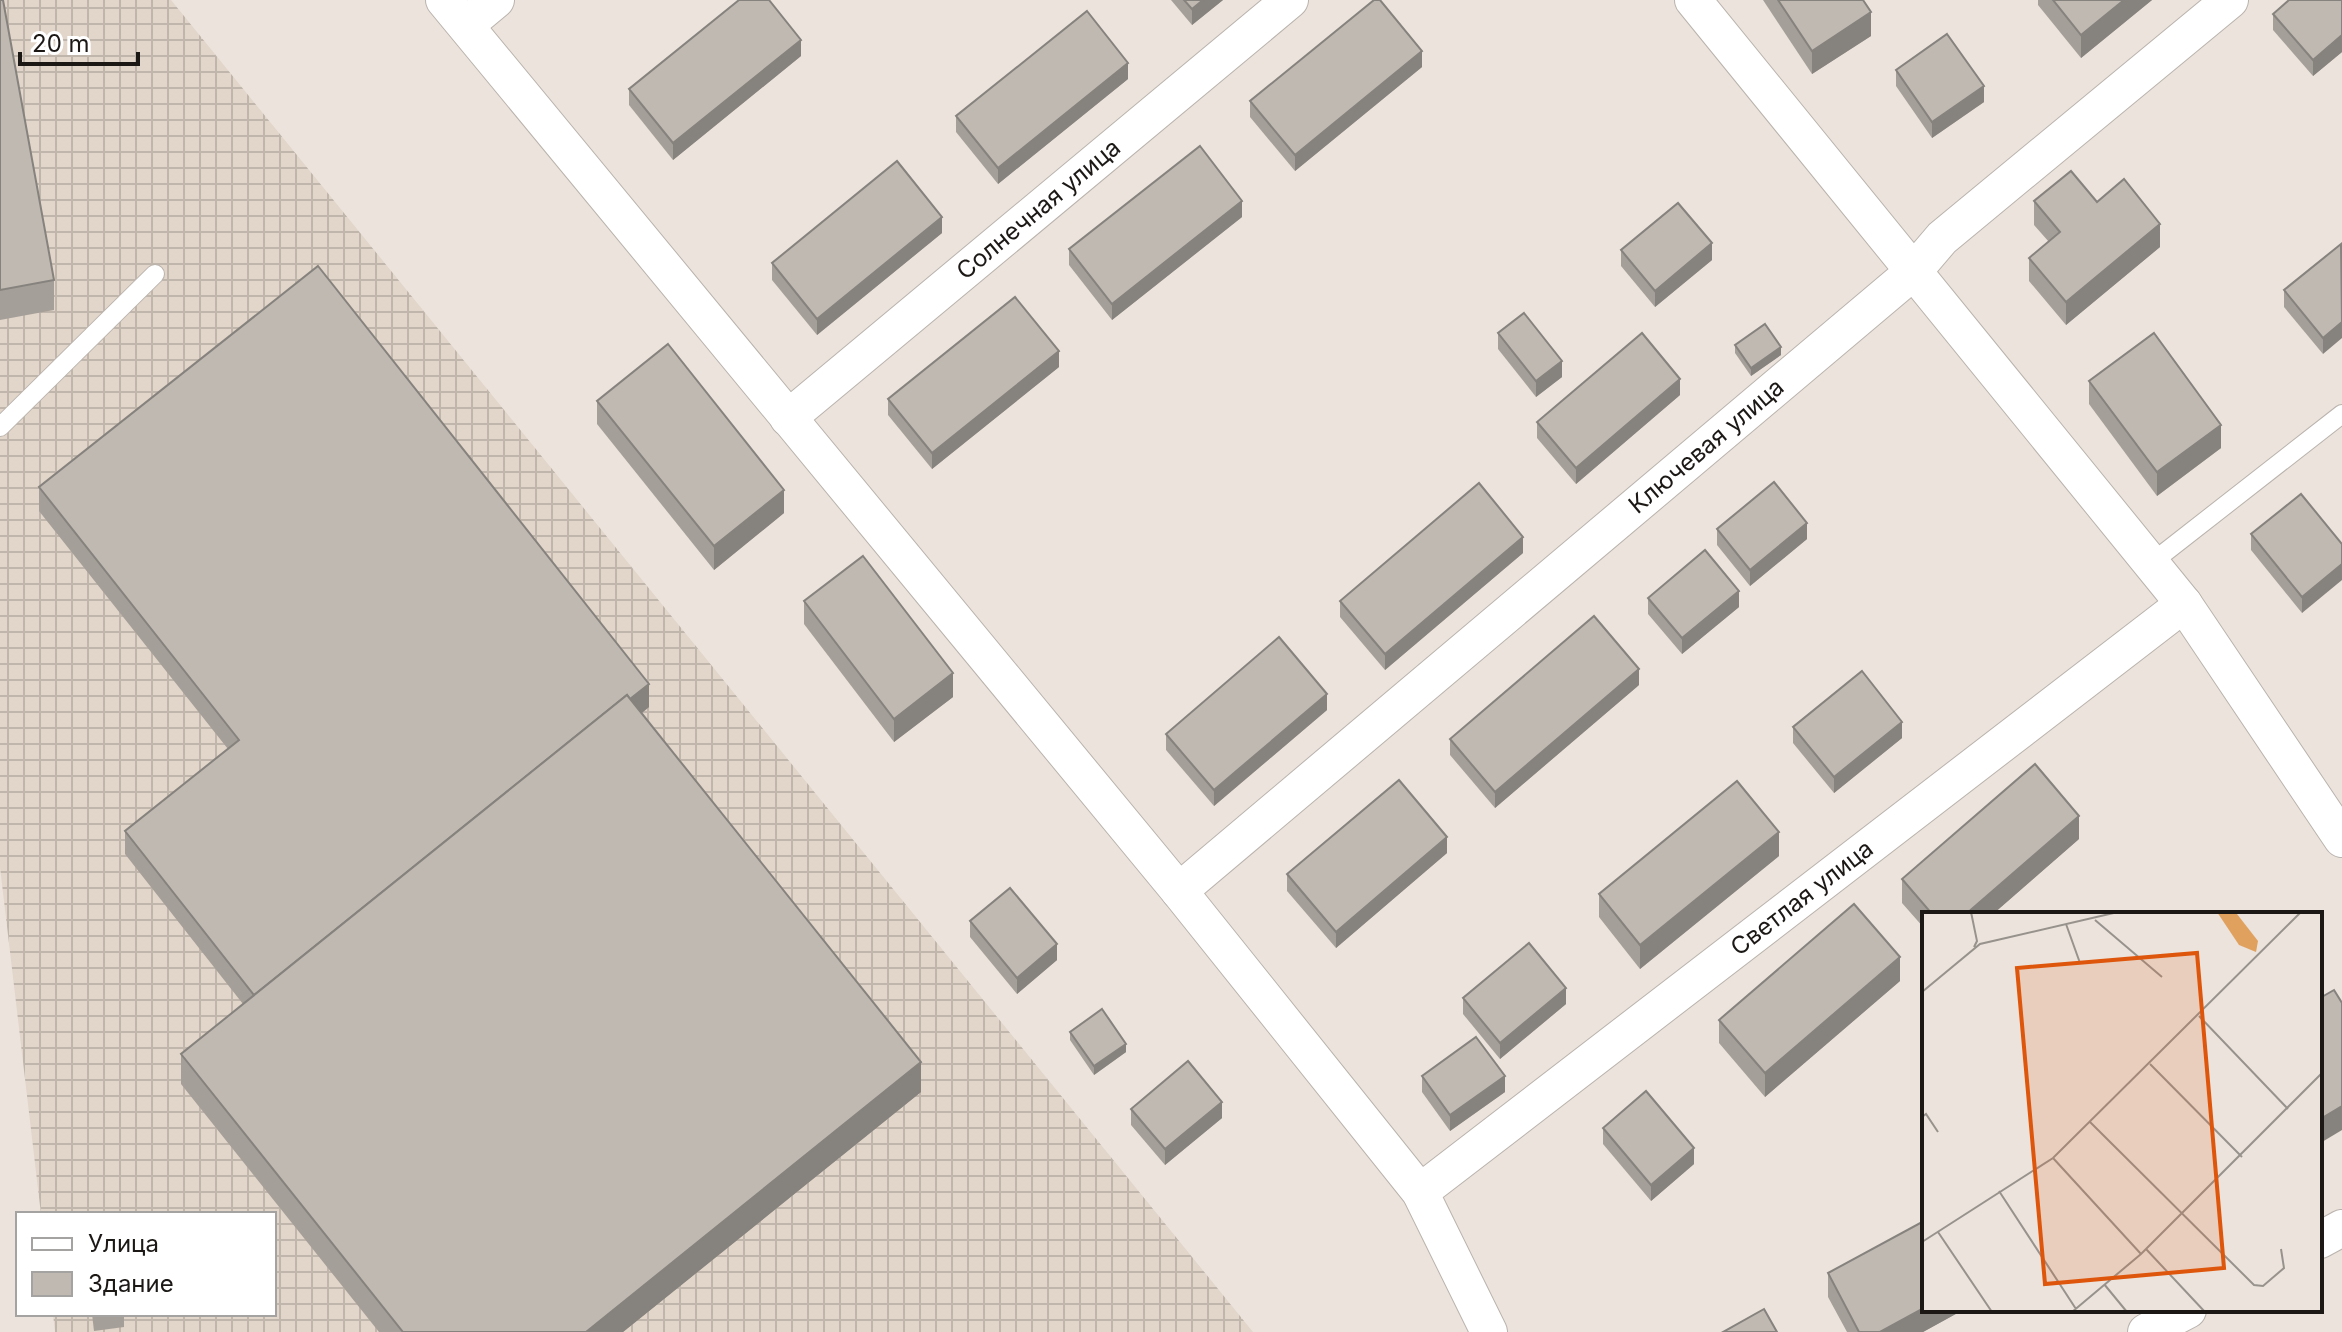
<svg xmlns="http://www.w3.org/2000/svg" width="2342" height="1332" font-family="Inter,sans-serif">
<defs>
<pattern id="industrial-grid" width="8" height="8" patternUnits="userSpaceOnUse" patternTransform="scale(2)"><rect width="8" height="8" fill="#e2d5c9"/><path d="M0 4h8M4 0v8" fill="none" stroke="#c1b6ac"/></pattern>
</defs>
<rect width="100%" height="100%" fill="#ebe3dc"/>
<path fill="url(#industrial-grid)" d="M0,0H171L1253,1332H55L53,1314H274V1214H41L0,867Z"/>
<g fill="none" stroke-linecap="round" stroke-linejoin="round">
<defs>
<g id="service">
<path d="M0,427L155,274"/>
<path d="M2150,564L2342,414"/>
</g>
<g id="minor">
<path d="M444,0L1179,891L1420,1192L1489,1332"/>
<path d="M1693,0L2184,604L2342,839"/>
<path d="M466,25L496,0"/>
<path id="s1" d="M788,418L1290,0"/>
<path id="s2" d="M1179,891L1913,272L1942,238L2230,0"/>
<path id="s3" d="M1420,1192L2184,604"/>
<path d="M2320,1240L2342,1228"/>
<path d="M2146,1332L2188,1310"/>
</g>
</defs>
<use href="#service" stroke="#bab3ad" stroke-width="20"/>
<use href="#minor" stroke="#bab3ad" stroke-width="38"/>
<use href="#service" stroke="#fff" stroke-width="18"/>
<use href="#minor" stroke="#fff" stroke-width="36"/>
</g>
<g fill="#a59f99">
<path d="M0,0L54,280V310L0,320Z"/>
<path d="M1171,0H1223L1192,25Z"/>
<path d="M1763,0H1863L1871,36L1812,74Z"/>
<path d="M2038,0H2152L2081,58L2038,5Z"/>
<path d="M2342,0V52L2313,76L2273,30V14Z"/>
<path d="M801,56L673,160L629,105V89Z"/>
<path d="M1422,67L1295,171L1250,117V101Z"/>
<path d="M1896,70L1984,102L1932,138L1896,86Z"/>
<path d="M1128,79L998,184L956,132V116Z"/>
<path d="M2034,201L2097,202L2160,247L2066,325L2029,281V258L2049,242L2034,225Z"/>
<path d="M1242,217L1112,320L1069,265V249Z"/>
<path d="M942,233L817,335L772,280V263Z"/>
<path d="M2341,244L2323,354L2284,307V290Z"/>
<path d="M1621,250L1712,260L1655,307L1621,266Z"/>
<path d="M1498,333L1562,377L1536,397L1498,349Z"/>
<path d="M1735,345L1781,355L1751,376L1735,353Z"/>
<path d="M1059,367L932,469L888,415V399Z"/>
<path d="M2089,381L2221,448L2157,496L2089,404Z"/>
<path d="M1680,395L1576,484L1537,438V422Z"/>
<path d="M597,401L784,513L714,570L597,424Z"/>
<path d="M39,487L649,707L642,713L921,1092L623,1332H379L181,1084V1054L243,1004L125,854V831L228,749L39,511Z"/>
<path d="M1717,529L1807,539L1750,586L1717,545Z"/>
<path d="M2251,534L2342,544L2302,613L2251,550Z"/>
<path d="M1523,553L1385,670L1340,617V601Z"/>
<path d="M1648,598L1739,607L1682,654L1648,614Z"/>
<path d="M804,601L953,697L894,742L804,624Z"/>
<path d="M1639,685L1495,808L1450,755V739Z"/>
<path d="M1327,710L1214,806L1166,750V734Z"/>
<path d="M1793,727L1902,738L1834,793L1793,743Z"/>
<path d="M2079,839L1993,914H1924V928L1902,903V879Z"/>
<path d="M1447,853L1336,948L1287,891V874Z"/>
<path d="M1779,856L1640,969L1599,917V894Z"/>
<path d="M970,921L1057,960L1017,994L970,937Z"/>
<path d="M1900,981L1765,1097L1719,1043V1020Z"/>
<path d="M2334,990L2322,1142L2320,1139V998Z"/>
<path d="M1463,998L1566,1004L1500,1059L1463,1014Z"/>
<path d="M1070,1032L1126,1052L1094,1075L1070,1040Z"/>
<path d="M1422,1076L1505,1092L1450,1131L1422,1092Z"/>
<path d="M1131,1109L1222,1118L1165,1165L1131,1125Z"/>
<path d="M1603,1128L1694,1164L1651,1201L1603,1144Z"/>
<path d="M1828,1273L1924,1310H1963L1923,1332H1847L1828,1297Z"/>
<path d="M92,1314H124V1327L94,1331Z"/>
</g>
<g fill="#86827d">
<path d="M1203,0H1223L1192,25V9Z"/>
<path d="M2124,0H2152L2081,58V35Z"/>
<path d="M1871,12V36L1812,74V51Z"/>
<path d="M2342,35V52L2313,76V60Z"/>
<path d="M801,40V56L673,160V143Z"/>
<path d="M1422,51V67L1295,171V155Z"/>
<path d="M1128,63V79L998,184V168Z"/>
<path d="M1984,86V102L1932,138V122Z"/>
<path d="M1242,201V217L1112,320V304Z"/>
<path d="M942,217V233L817,335V319Z"/>
<path d="M2160,224V247L2066,325V302Z"/>
<path d="M1712,243V260L1655,307V291Z"/>
<path d="M2342,322V338L2323,354V338Z"/>
<path d="M1781,347V355L1751,376V368Z"/>
<path d="M1059,351V367L932,469V453Z"/>
<path d="M1562,361V377L1536,397V381Z"/>
<path d="M1680,379V395L1576,484V468Z"/>
<path d="M2221,425V448L2157,496V472Z"/>
<path d="M784,490V513L714,570V546Z"/>
<path d="M1807,523V539L1750,586V570Z"/>
<path d="M1523,537V553L1385,670V654Z"/>
<path d="M2342,564V580L2302,613V597Z"/>
<path d="M1739,591V607L1682,654V638Z"/>
<path d="M1639,669V685L1495,808V792Z"/>
<path d="M953,673V697L894,742V719Z"/>
<path d="M649,684V707L258,1022V999Z"/>
<path d="M1327,694V710L1214,806V790Z"/>
<path d="M1902,722V738L1834,793V777Z"/>
<path d="M2079,816V839L1993,914H1966Z"/>
<path d="M1779,832V856L1640,969V945Z"/>
<path d="M1447,837V853L1336,948V932Z"/>
<path d="M1057,944V960L1017,994V978Z"/>
<path d="M1900,957V981L1765,1097V1073Z"/>
<path d="M1566,988V1004L1500,1059V1043Z"/>
<path d="M1126,1044V1052L1094,1075V1066Z"/>
<path d="M921,1062V1092L623,1332H586Z"/>
<path d="M1505,1076V1092L1450,1131V1115Z"/>
<path d="M1222,1102V1118L1165,1165V1149Z"/>
<path d="M2342,1106V1130L2322,1142V1118Z"/>
<path d="M1694,1148V1164L1651,1201V1185Z"/>
<path d="M1924,1308V1310H1963L1923,1332H1880Z"/>
</g>
<g fill="#c0b9b2" stroke="#86827d" stroke-width="2">
<path d="M0,0H3L54,280L0,290Z"/>
<path d="M739,0H769L801,40L673,143L629,89Z"/>
<path d="M1184,0H1203L1192,9Z"/>
<path d="M1374,0H1380L1422,51L1295,155L1250,101Z"/>
<path d="M1778,0H1863L1871,12L1812,51Z"/>
<path d="M2053,0H2124L2081,35Z"/>
<path d="M2289,0H2342V35L2313,60L2273,14Z"/>
<path d="M1087,11L1128,63L998,168L956,116Z"/>
<path d="M1947,34L1984,86L1932,122L1896,70Z"/>
<path d="M1200,146L1242,201L1112,304L1069,249Z"/>
<path d="M897,161L942,217L817,319L772,263Z"/>
<path d="M2071,171L2097,202L2124,179L2160,224L2066,302L2029,258L2060,232L2034,201Z"/>
<path d="M1678,203L1712,243L1655,291L1621,250Z"/>
<path d="M2341,244L2342,322L2323,338L2284,290Z"/>
<path d="M318,266L649,684L630,699L627,695L254,995L125,831L239,740L39,487Z"/>
<path d="M1015,297L1059,351L932,453L888,399Z"/>
<path d="M1524,313L1562,361L1536,381L1498,333Z"/>
<path d="M1765,324L1781,347L1751,368L1735,345Z"/>
<path d="M1642,333L1680,379L1576,468L1537,422Z"/>
<path d="M2154,333L2221,425L2157,472L2089,381Z"/>
<path d="M668,344L784,490L714,546L597,401Z"/>
<path d="M1774,482L1807,523L1750,570L1717,529Z"/>
<path d="M1479,483L1523,537L1385,654L1340,601Z"/>
<path d="M2301,494L2342,544V564L2302,597L2251,534Z"/>
<path d="M1705,550L1739,591L1682,638L1648,598Z"/>
<path d="M863,556L953,673L894,719L804,601Z"/>
<path d="M1594,616L1639,669L1495,792L1450,739Z"/>
<path d="M1279,637L1327,694L1214,790L1166,734Z"/>
<path d="M1862,671L1902,722L1834,777L1793,727Z"/>
<path d="M627,695L921,1062L586,1332H403L181,1054Z"/>
<path d="M2035,764L2079,816L1966,914H1932L1902,879Z"/>
<path d="M1399,780L1447,837L1336,932L1287,874Z"/>
<path d="M1737,781L1779,832L1640,945L1599,894Z"/>
<path d="M1010,888L1057,944L1017,978L970,921Z"/>
<path d="M1854,904L1900,957L1765,1073L1719,1020Z"/>
<path d="M1529,943L1566,988L1500,1043L1463,998Z"/>
<path d="M2334,990L2342,1003V1106L2322,1118L2320,1116V998Z"/>
<path d="M1102,1009L1126,1044L1094,1066L1070,1032Z"/>
<path d="M1476,1037L1505,1076L1450,1115L1422,1076Z"/>
<path d="M1188,1061L1222,1102L1165,1149L1131,1109Z"/>
<path d="M1646,1091L1694,1148L1651,1185L1603,1128Z"/>
<path d="M1924,1221V1308L1880,1332H1859L1828,1273Z"/>
<path d="M1764,1309L1777,1332H1723Z"/>
</g>
<g text-anchor="middle" stroke-width="8" stroke-linejoin="round" paint-order="stroke">
<g font-size="24" fill="#1b1816" stroke="#fff">
<text dy="8" stroke="none"><textPath href="#s1" startOffset="326">Солнечная улица</textPath></text>
<text dy="8" stroke="none"><textPath href="#s2" startOffset="690">Ключевая улица</textPath></text>
<text dy="8" stroke="none"><textPath href="#s3" startOffset="482">Светлая улица</textPath></text>
</g>
</g>
<g transform="translate(1922 912)">
<rect width="400" height="400" fill="#ebe3dc"/>
<path d="M295,0L315,2L336,29L334,40L317,33Z" fill="#e0a15f"/>
<path fill="none" stroke="#98928d" stroke-width="2" d="M49,0L55,29L52,35M173,8L240,65M144,12L158,51M0,80L58,32L196,0M277,104L366,197M228,152L320,245M0,205L4,202L16,220M168,210L332,373L341,374L362,356L359,337M131,246L219,342M77,279L154,397M16,320L70,400M0,330L131,246L379,0M224,337L283,400M182,372L205,400M150,400L219,342L400,161"/>
<path fill="#de560c" fill-opacity="0.15" stroke="#de560c" stroke-width="4" d="M275,41L302,356L123,372L95,56Z"/>
<rect width="400" height="400" fill="none" stroke="#1b1816" stroke-width="4"/>
</g>
<rect x="16" y="1212" width="260" height="104" fill="#ffffff" stroke="#a4a3a2" stroke-width="2"/>
<rect x="32" y="1238" width="40" height="12" fill="#ffffff" stroke="#a4a3a2" stroke-width="2"/>
<text x="88" y="1252" font-size="24" fill="#1b1816">Улица</text>
<rect x="32" y="1272" width="40" height="24" fill="#c0b9b2" stroke="#a4a3a2" stroke-width="2"/>
<text x="88" y="1292" font-size="24" fill="#1b1816">Здание</text>
<path d="M20 52v12h118v-12" fill="none" stroke="#1b1816" stroke-width="4"/>
<text x="32" y="52" font-size="24" fill="#1b1816" stroke="#ffffff" stroke-width="6" paint-order="stroke">20 m</text>
</svg>
